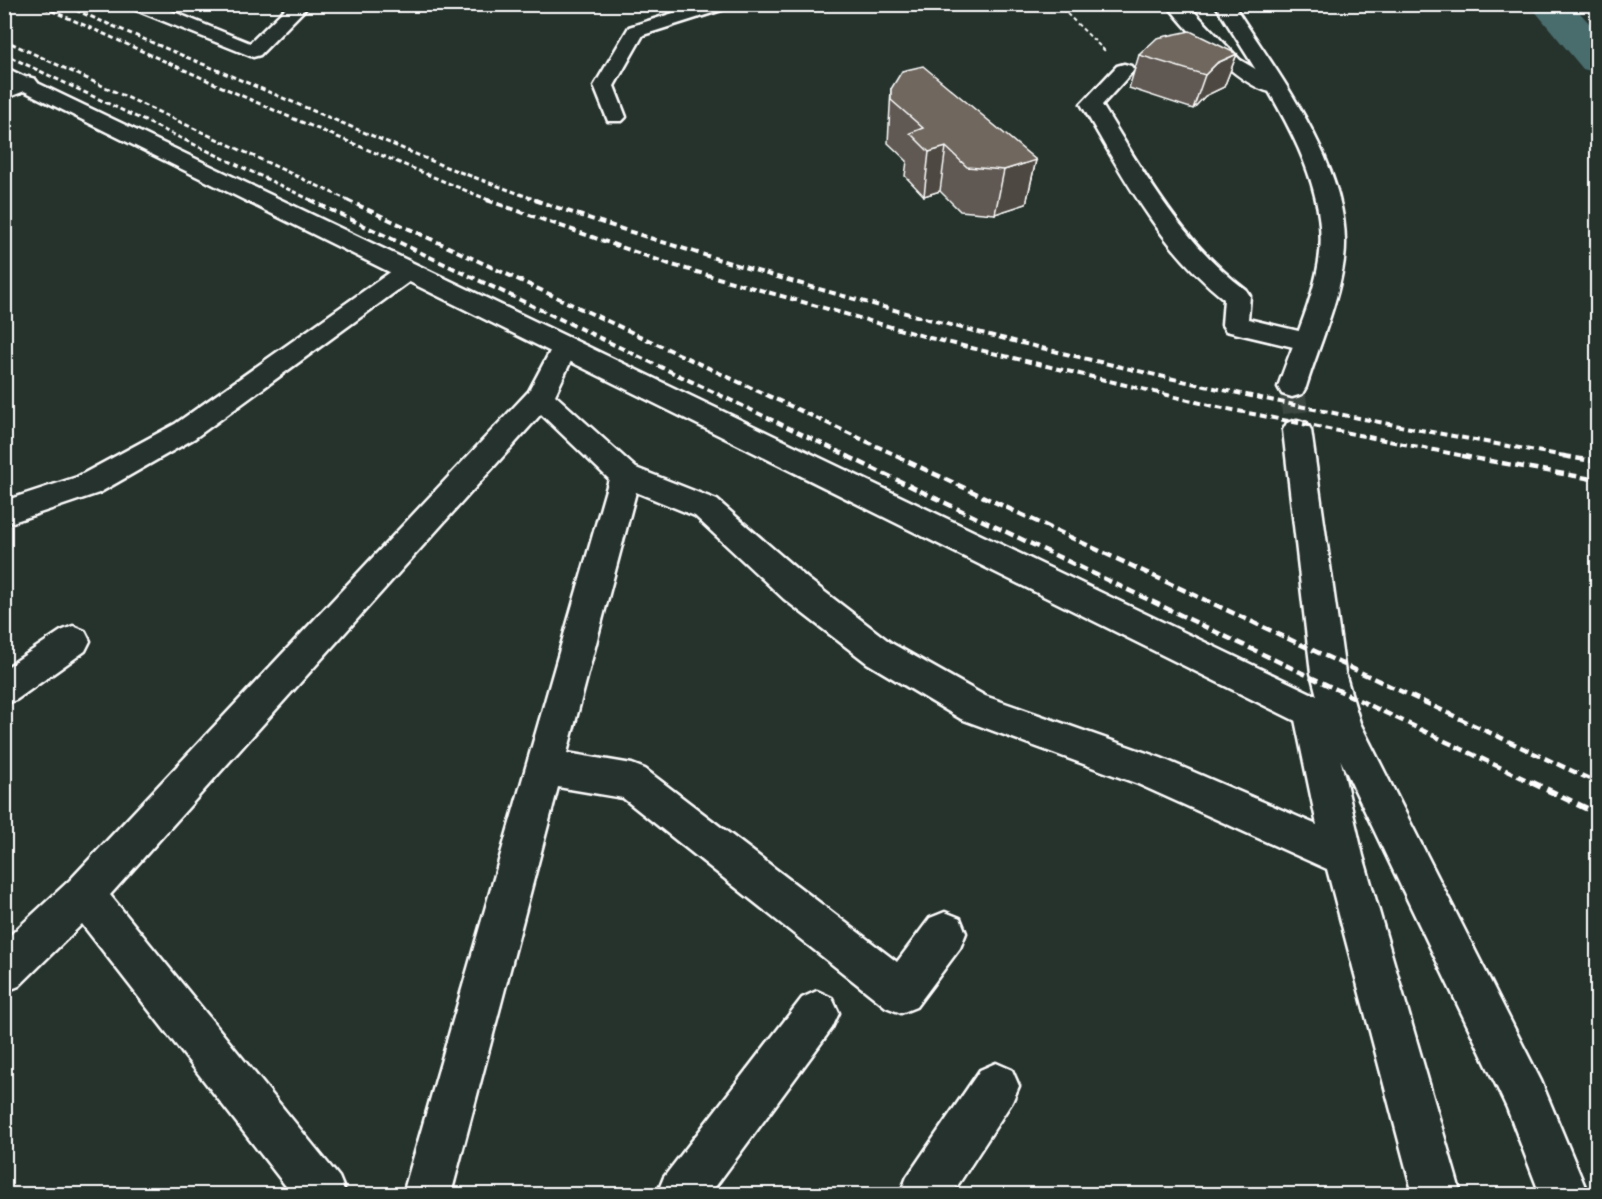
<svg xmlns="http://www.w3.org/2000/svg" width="1602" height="1199" font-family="Dekko,sans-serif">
<rect width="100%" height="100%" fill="#26332d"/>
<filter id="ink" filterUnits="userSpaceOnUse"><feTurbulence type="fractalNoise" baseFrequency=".0167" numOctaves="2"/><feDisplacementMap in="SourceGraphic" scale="12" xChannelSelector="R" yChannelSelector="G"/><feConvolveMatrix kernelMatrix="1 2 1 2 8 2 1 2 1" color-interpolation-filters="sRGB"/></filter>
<g filter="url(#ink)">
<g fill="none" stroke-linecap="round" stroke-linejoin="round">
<path fill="#486c6d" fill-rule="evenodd" d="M1529,4H1572L1598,33V73L1583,69Z"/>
<path stroke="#3c4742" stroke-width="26" stroke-dasharray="26 13" stroke-linecap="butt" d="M1292,387L1297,430"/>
<defs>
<g id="minor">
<path d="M128,4H154L250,43L290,4H310L260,55L253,57L131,8Z"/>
<path d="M702,4H731L728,8L643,35L614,86L626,117L622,121H608L594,86L629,27Z"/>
<path d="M1167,4H1187L1240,60L1281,84L1284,88L1281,92C1251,100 1184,28 1167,4Z"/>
<path d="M1124,64L1131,66L1134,70L1102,105C1144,173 1181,241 1246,290L1250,296L1248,319L1315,335L1319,341L1315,347L1306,350L1226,331L1222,325L1224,299C1159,247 1122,174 1081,104L1117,66Z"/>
<path d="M28,77L35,79L38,83L35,87L4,99V85Z"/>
<path d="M408,263L417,266L420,271L417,276L195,438L99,493L4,525V501L77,477L175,424L399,266Z"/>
<path d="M565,337L574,340L578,346L555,395L636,468L717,500L808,579L891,643L985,696L1161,758L1317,825L1293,710L1298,699L1311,694L1324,699L1329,710L1363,856L1461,1194H1413L1327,869L1138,784L961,719L867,663L784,599L695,516L636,492L567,753L632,764L645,769L897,962L930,918L945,912L960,918L966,933L960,948L916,1007L901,1013L886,1007L623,798L558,787L451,1194H403L609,479L541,414L110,895L339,1177L346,1194H292L82,924L19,986L4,992V941L70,880L529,391L556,340Z"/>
<path d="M73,626L85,631L90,641L85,651L16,700L4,704V669L61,631Z"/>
<path d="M817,991L832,998L839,1013L832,1028L710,1194H657L664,1177L802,998Z"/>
<path d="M996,1063L1012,1070L1019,1086L1012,1102L952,1194H900L907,1177L980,1070Z"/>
</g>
<g id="tertiary">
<path d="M1215,4H1233C1278,75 1355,172 1344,260C1338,304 1319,345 1306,387L1302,394L1292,397L1282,394L1278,387C1292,345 1312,305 1319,261C1333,174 1258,76 1215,4Z"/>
<path d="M4,67L1317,696L1311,673L1283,430L1287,423L1297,420L1307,423L1311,430L1345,673L1360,723L1541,1081L1588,1194H1540L1507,1108L1330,738L4,81Z"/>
</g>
</defs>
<use href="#minor" stroke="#fff" stroke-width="5"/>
<use href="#tertiary" stroke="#fff" stroke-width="5"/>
<path stroke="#fff" stroke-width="2" stroke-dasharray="4 3" stroke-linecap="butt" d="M1057,4L1105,51"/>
<use href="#minor" fill="#26332d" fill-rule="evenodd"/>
<use href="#tertiary" fill="#26332d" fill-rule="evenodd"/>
<g stroke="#fff" stroke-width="3" stroke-dasharray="5 3" stroke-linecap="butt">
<path d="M37,4L287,116L491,201"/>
<path d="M61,4L446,167L539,201"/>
<path d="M4,40L350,201"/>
<path d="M4,54L313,201"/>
</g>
<g stroke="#fff" stroke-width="4" stroke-dasharray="7 4" stroke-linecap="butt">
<path d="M310,200L850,457"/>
<path d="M347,200L900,457"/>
<path d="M487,200L672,265L930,338L1213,406L1469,457"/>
<path d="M535,200C873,316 1219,397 1571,457"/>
</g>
<g stroke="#fff" stroke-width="4.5" stroke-dasharray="9 4.5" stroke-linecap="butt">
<path d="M847,456L1535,784"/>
<path d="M896,456L1598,783"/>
<path d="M1462,456L1598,480"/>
<path d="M1563,456L1598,462"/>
</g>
<path stroke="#fff" stroke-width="6" stroke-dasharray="11 6" stroke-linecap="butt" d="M1531,782L1598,814"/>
</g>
<g fill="#605952" stroke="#fff" stroke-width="1.5">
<path d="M1237,54L1224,87L1205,96L1193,109L1129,88L1139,55Z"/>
<path d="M891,89L1036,160L1026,204L995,214L960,211L940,191L924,196L905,176L907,161L888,143Z"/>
</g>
<g fill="#4e4942" stroke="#fff" stroke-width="1.5">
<path d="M1237,54L1224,87L1205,96L1193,109L1205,75L1217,63Z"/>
<path d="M946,147L940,191L924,196L929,152Z"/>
<path d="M1036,160L1026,204L995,214L1004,170Z"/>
</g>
<g fill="#70685f" stroke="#fff" stroke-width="1.5">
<path d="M1190,31L1237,54L1217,63L1205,75L1139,55L1157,38Z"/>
<path d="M923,66L1036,160L1004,170L967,167L946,147L929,152L910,133L923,128L891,100V89L902,71Z"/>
</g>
</g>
<rect width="1602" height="1199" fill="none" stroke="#26332d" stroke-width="24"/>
<rect x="12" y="12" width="1578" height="1175" fill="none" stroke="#fff" stroke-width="2" filter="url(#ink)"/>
</svg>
